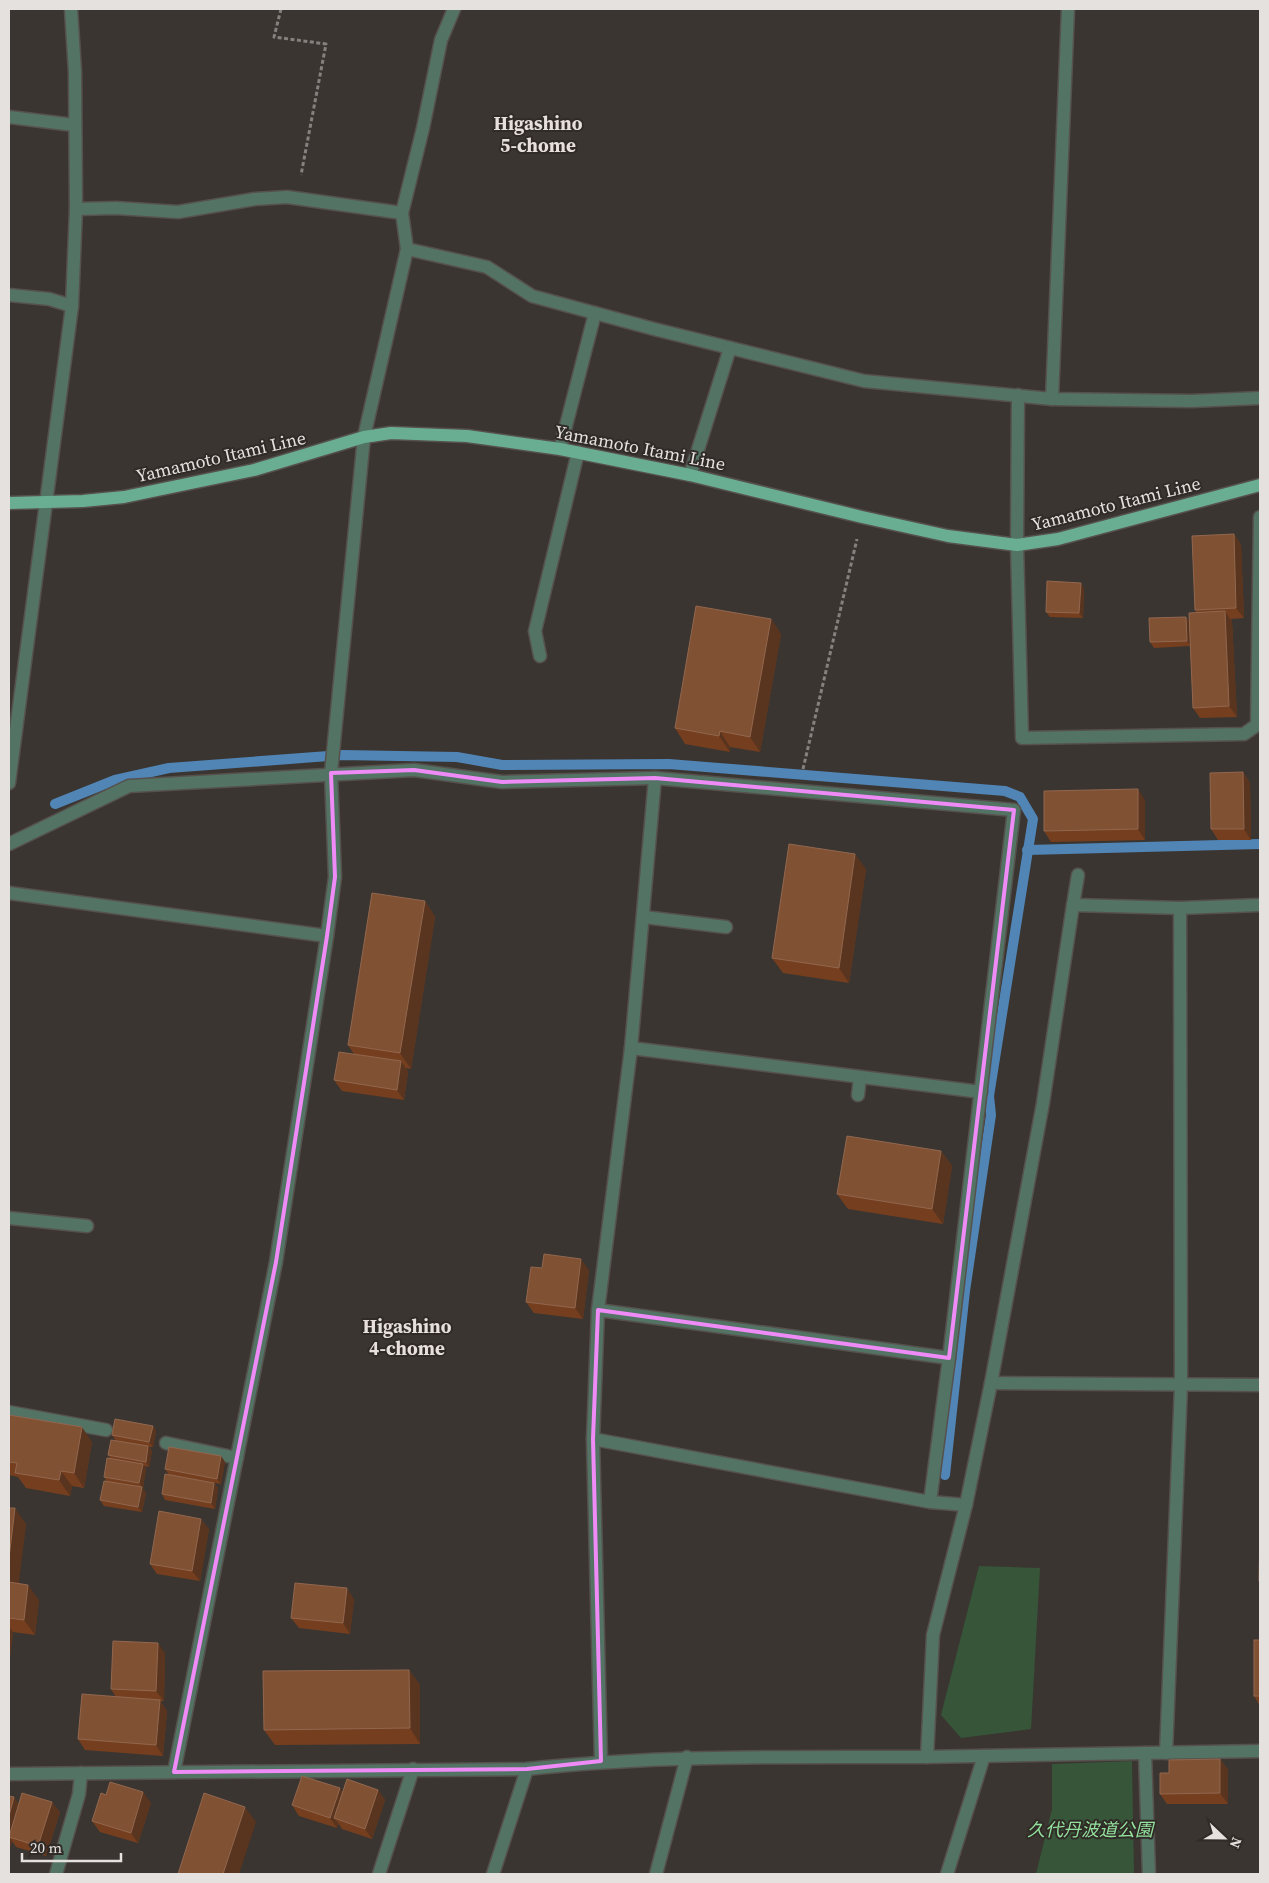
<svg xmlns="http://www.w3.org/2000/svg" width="1269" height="1883" font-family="'Source Serif 4','Noto Sans JP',serif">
<rect width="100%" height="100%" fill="#3b3531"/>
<g fill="#365539">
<path d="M979,1566L1040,1568L1031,1729L961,1738L941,1715Z"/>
<path d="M1132,1761L1134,1874H1036L1052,1809V1764Z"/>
</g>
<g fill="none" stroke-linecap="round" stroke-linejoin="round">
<g stroke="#5085b6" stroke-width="10">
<path d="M55,804L115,780L169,768L342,755L457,757L502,765L669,764L1005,791L1020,797L1033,819L989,1096L991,1115L965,1291L945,1475"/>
<path d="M1027,850L1260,844"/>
</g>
<defs>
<g id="minor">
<path d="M9,117L74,125"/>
<path d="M76,209L116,208L178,212L255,199L287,197L402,213"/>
<path d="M407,249L487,267L532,296L654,329L864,381L1052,399L1192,401L1260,398"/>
<path d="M9,295L49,299L72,306"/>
<path d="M1018,395L1017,545L1022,738L1244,734L1257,725L1260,517"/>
<path d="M1052,399L1068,9"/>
<path d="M560,449L595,313"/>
<path d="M690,475L730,348"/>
<path d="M540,656L535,631L578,452"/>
<path d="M9,783L72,306L76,209L75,72L71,9"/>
<path d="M9,844L129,786L414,770L502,782L655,778"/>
<path d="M9,893L327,936"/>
<path d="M1073,905L1078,875"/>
<path d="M644,917L726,927"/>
<path d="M631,1048L981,1092"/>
<path d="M858,1095L860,1077"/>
<path d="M9,1218L87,1226"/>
<path d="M598,1310L631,1048L655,778L1014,810L949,1358L930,1502"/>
<path d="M991,1383L1260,1385"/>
<path d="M9,1412L106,1430"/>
<path d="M593,1439L930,1502L966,1505"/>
<path d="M166,1443L237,1458"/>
<path d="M1145,1753L1149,1874"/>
<path d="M1166,1753L1181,1386L1180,908L1260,905"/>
<path d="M927,1757L933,1635L966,1505L991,1383L1043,1103L1073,905L1180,908"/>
<path d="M601,1761L593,1439L598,1310L949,1358"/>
<path d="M174,1772L276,1262L327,936L335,877L331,773L364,437L407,249L402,213L423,128L441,40L454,9"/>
<path d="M9,1774L527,1769C657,1755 786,1757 916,1757C1031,1756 1146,1753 1260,1751"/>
<path d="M56,1874L79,1794L81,1773"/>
<path d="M379,1874L413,1769"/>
<path d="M493,1874L527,1769"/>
<path d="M656,1874L687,1757"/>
<path d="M947,1874L984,1756"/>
</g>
<path id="major" d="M9,503L83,501L124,497L254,470L364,437L391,433L467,436L560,449L690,475L862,517L948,536L1017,545L1058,539L1260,485"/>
</defs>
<use href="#minor" stroke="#56514d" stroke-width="15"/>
<use href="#major" stroke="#56514d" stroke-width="15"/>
<g stroke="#86817e" stroke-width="3" stroke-dasharray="4 2.5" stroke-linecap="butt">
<path d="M281,9L274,37L326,44L301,175"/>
<path d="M803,769L857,539"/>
</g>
<use href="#minor" stroke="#537365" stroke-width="12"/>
<use href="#major" stroke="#69ae93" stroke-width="12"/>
</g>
<g fill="#753f1f">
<path d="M1234,534L1241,545L1244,618L1231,619L1232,622L1237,717L1200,718L1193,708L1190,646L1154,648L1150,642L1186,617L1189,621L1197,613L1195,610Z"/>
<path d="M1084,588L1083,618L1050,617L1046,612Z"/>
<path d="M771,619L781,634L760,752L730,747V752L685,744L675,728Z"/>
<path d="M1243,772L1250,783L1251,840H1218L1211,829Z"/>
<path d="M1145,800V840L1051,842L1044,831Z"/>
<path d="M866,869L849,983L783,973L772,958Z"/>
<path d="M425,901L435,917L411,1069L406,1068L408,1072L404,1100L342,1091L334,1080L354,1054L348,1045Z"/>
<path d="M941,1151L952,1166L943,1224L848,1209L837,1194Z"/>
<path d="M542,1268L589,1270L583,1319L534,1313L526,1302Z"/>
<path d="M9,1415L92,1442L84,1488L72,1486L70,1496L26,1488L18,1477L9,1475Z"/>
<path d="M153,1426L156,1431L153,1447H149L152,1451L149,1467L144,1466L146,1469L143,1488H142L146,1493L142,1512L104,1506L100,1500L107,1482L104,1477L110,1458L108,1455L116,1441L112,1435Z"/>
<path d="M221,1456L225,1462L221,1484L169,1475L165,1469Z"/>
<path d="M214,1483L218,1488L215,1509L165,1500L162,1494Z"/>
<path d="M9,1508L26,1524L18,1584L39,1600L35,1635L13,1632L9,1664Z"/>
<path d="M209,1529L200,1581L157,1574L150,1564Z"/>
<path d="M354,1599L350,1634L299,1628L291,1618Z"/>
<path d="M1260,1640V1706L1254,1696Z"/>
<path d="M165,1653L164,1701H160L167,1711L163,1756L85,1750L78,1739L116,1697L111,1689Z"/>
<path d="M409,1670L420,1685V1744L275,1745L264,1730Z"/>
<path d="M1220,1759L1228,1770V1804H1167L1160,1794L1169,1773Z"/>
<path d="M378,1790L385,1800L372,1839L342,1829L339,1824L337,1828L299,1816L292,1805L343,1793Z"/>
<path d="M106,1795L151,1803L138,1843L100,1832L92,1821Z"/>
<path d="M9,1796L18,1803L60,1812L46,1856L16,1847L12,1841L9,1851Z"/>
</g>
<g fill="#59341e">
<path d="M1234,534L1241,545L1244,618L1236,608Z"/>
<path d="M1081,583L1084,588L1083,618L1079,613Z"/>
<path d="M1225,611L1232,622L1237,717L1229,706Z"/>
<path d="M1186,617L1190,622L1191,646L1187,641Z"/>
<path d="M771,619L781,634L760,752L750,737Z"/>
<path d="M720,731L730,747V752L719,736Z"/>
<path d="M1243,772L1250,783L1251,840L1244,829Z"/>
<path d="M1138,789L1145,800V840L1138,829Z"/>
<path d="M855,854L866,869L849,983L839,968Z"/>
<path d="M425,901L435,917L411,1069L400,1053Z"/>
<path d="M401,1061L408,1072L404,1100L397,1090Z"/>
<path d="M941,1151L952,1166L943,1224L932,1209Z"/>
<path d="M581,1259L589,1270L583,1319L575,1308Z"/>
<path d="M153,1426L156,1431L153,1447L149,1442Z"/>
<path d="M82,1427L92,1442L84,1488L74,1473Z"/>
<path d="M148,1446L152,1451L149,1467L146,1462Z"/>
<path d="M221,1456L225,1462L221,1484L217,1479Z"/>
<path d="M143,1464L146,1469L143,1488L139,1483Z"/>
<path d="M61,1471L72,1486L70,1496L59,1480Z"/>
<path d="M214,1483L218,1488L215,1509L211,1503Z"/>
<path d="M142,1487L146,1493L142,1512L138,1507Z"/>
<path d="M15,1508L26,1524L17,1598L9,1586V1558Z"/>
<path d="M201,1519L209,1529L200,1581L192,1571Z"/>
<path d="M28,1585L39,1600L35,1635L24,1620Z"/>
<path d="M347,1588L354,1599L350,1634L343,1623Z"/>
<path d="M9,1627L13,1632L9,1664Z"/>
<path d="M158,1643L165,1653L164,1701L156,1691Z"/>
<path d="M409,1670L420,1685V1744L410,1728Z"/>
<path d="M160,1700L167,1711L163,1756L156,1745Z"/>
<path d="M1220,1759L1228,1770V1804L1220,1793Z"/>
<path d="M340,1788L347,1799L334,1818L339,1824L337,1828L330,1818Z"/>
<path d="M378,1790L385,1800L372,1839L365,1829Z"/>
<path d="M143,1792L151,1803L138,1843L131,1833Z"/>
<path d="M14,1797L22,1808L9,1837V1816Z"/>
<path d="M52,1802L60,1812L46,1856L38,1846Z"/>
<path d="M245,1807L256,1822L239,1874H223Z"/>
<path d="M9,1837L12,1841L9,1851Z"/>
</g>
<g fill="#815134" stroke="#91674e">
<path d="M1234,534L1236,608L1195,610L1192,536Z"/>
<path d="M1047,581L1081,583L1079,613L1046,612Z"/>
<path d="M696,606L771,619L750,737L720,731L719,736L675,728Z"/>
<path d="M1225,611L1229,706L1193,708L1189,613Z"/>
<path d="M1186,617L1187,641L1150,642L1149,618Z"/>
<path d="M1243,772L1244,829H1211L1210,773Z"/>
<path d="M1138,789V829L1044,831V791Z"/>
<path d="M789,844L855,854L839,968L772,958Z"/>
<path d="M372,893L425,901L400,1053L348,1045Z"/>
<path d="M339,1052L401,1061L397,1090L334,1080Z"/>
<path d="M847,1136L941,1151L932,1209L837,1194Z"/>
<path d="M544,1254L581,1259L575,1308L526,1302L531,1267L542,1268Z"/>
<path d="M9,1415L82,1427L74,1473L61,1471L59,1480L15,1473L17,1463L9,1462Z"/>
<path d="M115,1419L153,1426L149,1442L112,1435Z"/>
<path d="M111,1440L148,1446L146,1462L108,1455Z"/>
<path d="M169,1447L221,1456L217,1479L165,1469Z"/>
<path d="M107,1458L143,1464L139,1483L104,1477Z"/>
<path d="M165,1474L214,1483L211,1503L162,1494Z"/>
<path d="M104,1481L142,1487L138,1507L100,1500Z"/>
<path d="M9,1508H15L9,1558Z"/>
<path d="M159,1511L201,1519L192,1571L150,1564Z"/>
<path d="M1260,1528V1581H1259Z"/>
<path d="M9,1582L28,1585L24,1620L9,1618Z"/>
<path d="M295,1583L347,1588L343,1623L291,1618Z"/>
<rect x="1254" y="1640" width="6" height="56"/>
<path d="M113,1641L158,1643L156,1691L111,1689Z"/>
<path d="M409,1670L410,1728L264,1730L263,1671Z"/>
<path d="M82,1694L160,1700L156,1745L78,1739Z"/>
<path d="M1220,1759V1793L1160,1794V1773H1169V1760Z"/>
<path d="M302,1776L340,1788L330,1818L292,1805Z"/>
<path d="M347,1779L378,1790L365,1829L334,1818Z"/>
<path d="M110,1782L143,1792L131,1833L92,1821L101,1793L106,1795Z"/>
<path d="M22,1793L52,1802L38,1846L9,1837Z"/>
<path d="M204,1793L245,1807L223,1874H178Z"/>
<path d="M9,1796L14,1797L9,1816Z"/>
</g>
<path fill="none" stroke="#ef8bf7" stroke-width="4" stroke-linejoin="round" d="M414,770L502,782L655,778L1014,810L949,1358L598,1310L593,1439L601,1761L527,1769L174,1772L276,1262L327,936L335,877L331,773Z"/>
<g text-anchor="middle" stroke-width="4" stroke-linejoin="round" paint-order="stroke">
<g font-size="18" fill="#e5e1de" stroke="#302b27">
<text transform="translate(640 448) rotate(11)" y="6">Yamamoto Itami Line</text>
<text transform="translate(221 457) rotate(-13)" y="6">Yamamoto Itami Line</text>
<text transform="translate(1116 504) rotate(-14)" y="6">Yamamoto Itami Line</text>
</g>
<g font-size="18" font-style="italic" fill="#92e19c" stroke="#302b27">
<text x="1090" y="1836">久代丹波道公園</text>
</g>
<g font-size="19" font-weight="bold" fill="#e8e0dc" stroke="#302b27">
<text x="538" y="130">Higashino<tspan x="538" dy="22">5-chome</tspan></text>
<text x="407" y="1333">Higashino<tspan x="407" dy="22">4-chome</tspan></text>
</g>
</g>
<rect width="1269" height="1883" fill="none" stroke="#e5e1de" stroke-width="20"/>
<g transform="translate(1224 1838) rotate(112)" stroke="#302b27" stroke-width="4" paint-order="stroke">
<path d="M0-4L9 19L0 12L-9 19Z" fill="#e5e1de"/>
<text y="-8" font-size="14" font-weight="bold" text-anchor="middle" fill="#e5e1de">N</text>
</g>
<path d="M22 1853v8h99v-8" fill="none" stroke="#e5e1de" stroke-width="2.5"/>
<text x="30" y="1853" font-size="15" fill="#e5e1de" stroke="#302b27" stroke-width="4" paint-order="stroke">20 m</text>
</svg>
